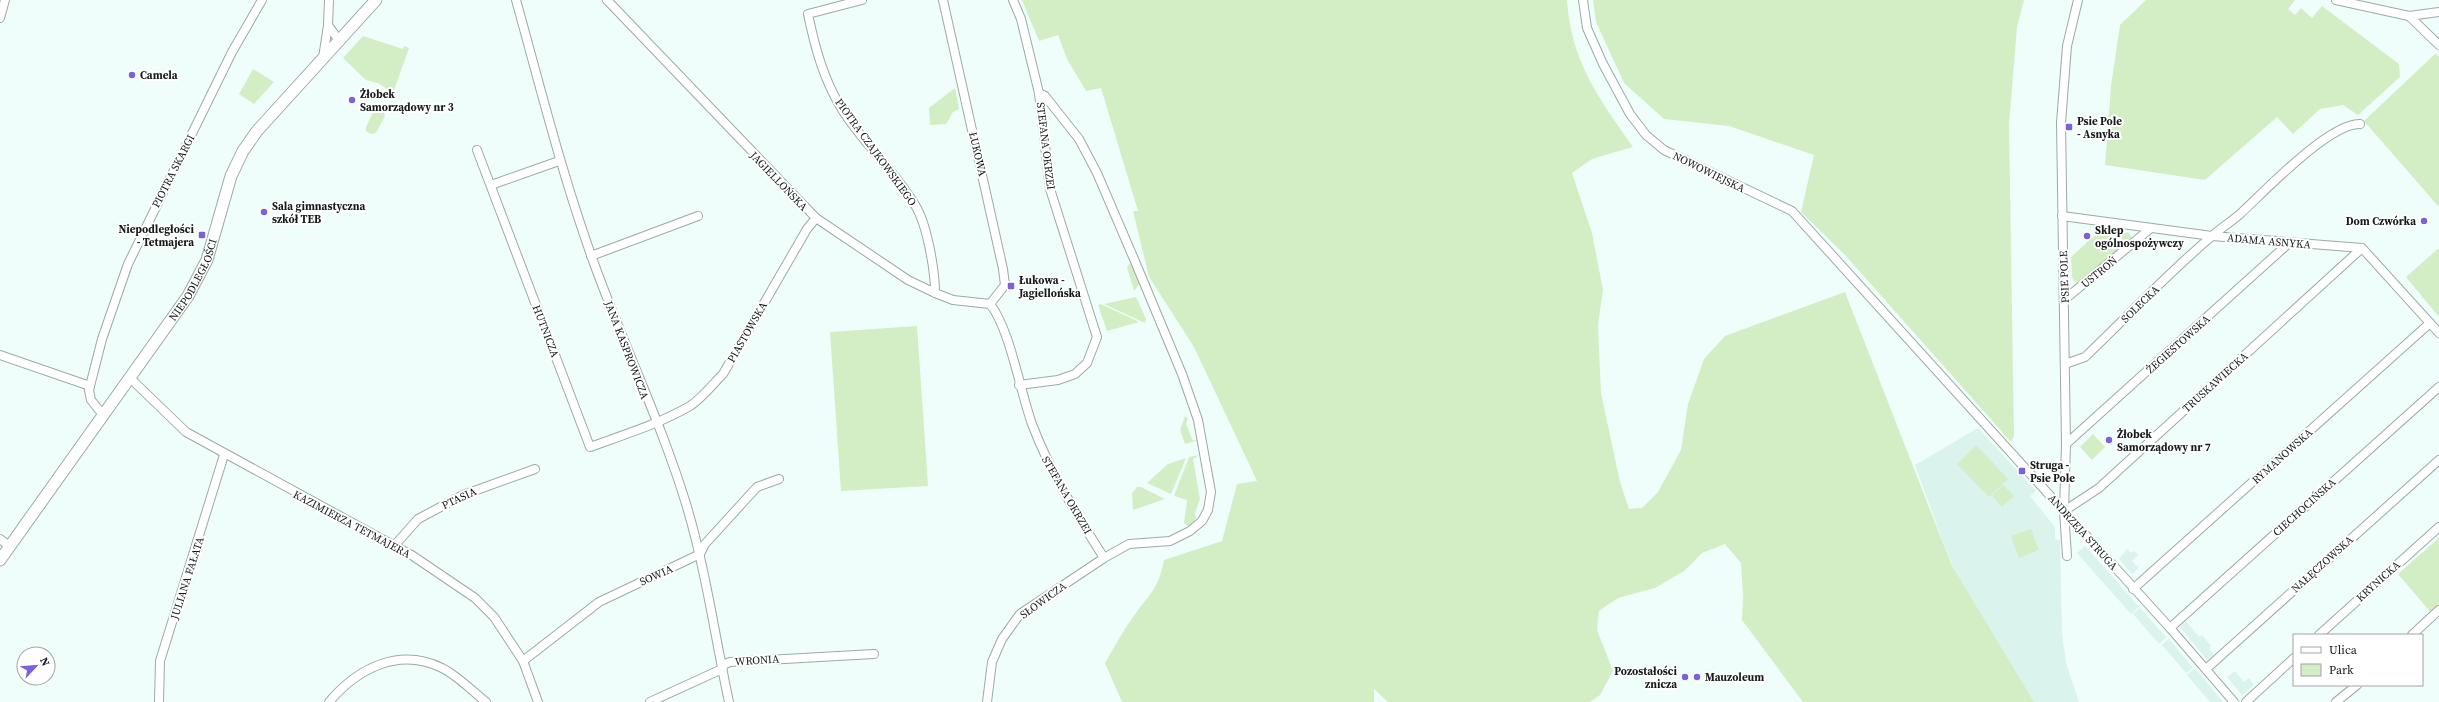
<svg xmlns="http://www.w3.org/2000/svg" width="2439" height="702" font-family="'Source Serif 4',serif">
<rect width="100%" height="100%" fill="#effefa"/>
<g fill="#dbf3ed">
<path d="M1978,428L2036,491L2030,496L2055,527V539L2060,540L2062,632L2066,663L2079,702H2008L1947,553L1915,465Z"/>
<path d="M2085,546L2139,607L2131,614L2077,553Z"/>
<path d="M2127,549L2131,553L2134,551L2138,555L2132,561L2139,568L2132,574L2119,559Z"/>
<path d="M2140,608L2166,637L2159,644L2133,614Z"/>
<path d="M2186,621L2199,637L2202,635L2211,646L2209,648L2214,655L2207,660L2180,627Z"/>
<path d="M2169,639L2193,668L2186,673L2162,645Z"/>
<path d="M2195,668L2223,702H2210L2187,675Z"/>
<path d="M2235,671L2244,682L2249,678L2254,685L2242,695L2227,677Z"/>
</g>
<g fill="#d3eec5">
<path d="M1022,0H1567C1571,62 1599,98 1633,147L1592,159L1572,173L1592,233L1603,290L1598,325L1601,393L1620,482L1629,509L1642,508L1658,492L1681,450L1688,404L1704,359L1725,336L1845,292L1952,566L2034,702H1803L1742,620L1743,595L1741,563L1725,544L1702,553L1684,571L1655,588L1618,598L1599,611L1597,630L1613,671L1600,695L1590,702H1388L1374,689V702H1122L1105,663C1114,648 1122,632 1133,617C1149,594 1158,591 1164,560L1222,541L1237,484L1257,481L1194,347L1149,277L1133,211H1138L1101,88L1086,91L1067,59L1058,35L1039,41Z"/>
<path d="M1593,0H2024L2017,27L2009,124L2014,436L2011,442L1845,255L1801,212L1814,155L1729,126L1664,119L1624,83L1596,22Z"/>
<path d="M2146,0H2295L2288,9L2295,15L2301,8L2312,18L2322,6L2399,64L2400,77L2358,115L2343,105L2320,109L2293,134L2277,117L2205,180L2105,165L2111,86L2120,25Z"/>
<path d="M363,36L403,49L404,46L409,48L393,93L378,83L366,80L343,58Z"/>
<path d="M2435,54L2439,56V207L2364,121Z"/>
<path d="M253,69L274,82L254,104L239,94Z"/>
<path d="M955,88L959,109L953,112L946,124L930,125L929,108Z"/>
<path d="M378,108L384,111L385,116L376,133L371,134L366,131V127L374,110Z"/>
<path d="M2103,228L2129,233L2132,238L2080,283L2074,281L2072,277L2071,257Z"/>
<path d="M2439,248V317L2406,277Z"/>
<path d="M1131,262L1140,283L1134,291L1127,267Z"/>
<path d="M1136,297L1146,319L1145,323L1104,304Z"/>
<path d="M1101,304L1150,327L1139,322L1107,331L1098,305Z"/>
<path d="M917,326L928,486L841,491L830,332Z"/>
<path d="M1185,416L1188,418L1186,424L1193,441L1199,439L1200,444L1196,441L1185,444L1180,430Z"/>
<path d="M2093,434L2105,447L2092,460L2080,447Z"/>
<path d="M1976,445L2008,479L1989,497L1957,464Z"/>
<path d="M1199,455L1193,459L1200,499L1195,513L1196,519L1189,527L1184,523L1187,500L1174,496L1189,457Z"/>
<path d="M1186,458L1171,494L1147,483L1168,464Z"/>
<path d="M2003,485L2014,496L2002,507L1992,496Z"/>
<path d="M1137,487H1141L1165,499L1133,510L1132,493Z"/>
<path d="M2031,529L2039,550L2019,558L2011,536Z"/>
<path d="M2439,538V610L2433,615L2398,574Z"/>
</g>
<g fill="none" stroke-linecap="round" stroke-linejoin="round">
<defs>
<g id="minor">
<path d="M329,0L328,25L340,42"/>
<path d="M516,0C540,86 561,171 591,255C621,340 661,421 687,507C706,571 715,637 729,702"/>
<path d="M607,0L816,218L908,280L935,293L953,300L990,304"/>
<path d="M862,0L808,14C815,48 824,81 843,111C864,144 895,171 915,205C927,224 935,270 935,293"/>
<path d="M943,0L1003,269L1005,285L990,304"/>
<path d="M1013,0L1021,19L1039,93L1050,189L1097,337L1087,363L1075,374L1058,380L1019,385"/>
<path d="M1583,0L1587,28L1603,64L1630,114L1646,135L1664,150L1792,211L2170,628L2234,702"/>
<path d="M2336,0L2409,16L2439,12"/>
<path d="M2409,16L2439,45"/>
<path d="M0,18L5,0"/>
<path d="M323,58L328,25"/>
<path d="M477,150L590,447C623,435 659,424 690,406C702,398 713,384 723,374L807,229L816,218"/>
<path d="M491,185L559,161"/>
<path d="M2062,216L2212,236L2362,248L2439,333"/>
<path d="M591,256L698,216"/>
<path d="M2064,300L2151,228"/>
<path d="M990,304C1010,329 1020,391 1032,424C1050,472 1077,515 1104,558"/>
<path d="M0,355L90,386"/>
<path d="M2065,364L2085,357C2127,317 2167,274 2212,236C2221,228 2231,222 2240,214C2264,192 2329,123 2360,124"/>
<path d="M130,378L186,432L413,556L475,598L494,617L523,661L538,702"/>
<path d="M103,415L91,400L89,390L102,339L128,264L232,52L262,0"/>
<path d="M2066,444L2289,243"/>
<path d="M2064,511L2099,488L2362,248"/>
<path d="M0,539L9,546"/>
<path d="M394,546L418,519L463,495L535,469"/>
<path d="M2067,556L2064,511L2066,444L2061,123L2067,46L2078,0"/>
<path d="M2133,589L2430,323"/>
<path d="M2170,628L2439,387"/>
<path d="M2319,635L2439,527"/>
<path d="M2412,635L2439,610"/>
<path d="M523,661L599,602L700,554L705,544L757,487L779,479"/>
<path d="M2206,669L2439,460"/>
<path d="M159,702L160,661L224,455"/>
<path d="M329,702C358,668 399,647 442,668C458,676 472,691 486,702"/>
<path d="M650,702L722,669L725,664L730,662L874,654"/>
<path d="M987,702L992,662L1002,639L1020,614L1104,558L1129,544L1170,541L1190,531L1202,521L1208,510L1211,492L1198,420L1182,374L1134,259L1097,173L1079,139L1045,96L1039,93"/>
<path d="M2246,702L2294,658"/>
<path d="M2336,702L2357,685"/>
</g>
<g id="tertiary">
<path id="s1" d="M0,560L188,296L207,260L231,176L243,151L257,131L376,0"/>
</g>
</defs>
<use href="#minor" stroke="#9caaa6" stroke-width="10"/>
<use href="#tertiary" stroke="#9caaa6" stroke-width="13"/>
<use href="#minor" stroke="#fff" stroke-width="8"/>
<use href="#tertiary" stroke="#fff" stroke-width="11"/>
</g>
<g fill="#7b61dc" stroke="#fff" stroke-width="1.5">
<circle cx="132" cy="75" r="4"/>
<circle cx="352" cy="100" r="4"/>
<rect x="2065" y="123" width="8" height="8" rx="2"/>
<circle cx="264" cy="212" r="4"/>
<circle cx="2424" cy="221" r="4"/>
<rect x="198" y="231" width="8" height="8" rx="2"/>
<circle cx="2087" cy="236" r="4"/>
<rect x="1007" y="282" width="8" height="8" rx="2"/>
<circle cx="2109" cy="440" r="4"/>
<rect x="2018" y="467" width="8" height="8" rx="2"/>
<circle cx="1685" cy="677" r="4"/>
<circle cx="1697" cy="677" r="4"/>
</g>
<g text-anchor="middle" stroke-width="4" stroke-linejoin="round" paint-order="stroke">
<g font-size="11" font-weight="bold" fill="#161b1a" stroke="#fff" text-anchor="start">
<text x="140" y="79">Camela</text>
<text x="360" y="98">Żłobek<tspan x="360" dy="13">Samorządowy nr 3</tspan></text>
<text x="2077" y="125">Psie Pole<tspan x="2077" dy="13">- Asnyka</tspan></text>
<text x="272" y="210">Sala gimnastyczna<tspan x="272" dy="13">szkół TEB</tspan></text>
<text x="2416" y="225" text-anchor="end">Dom Czwórka</text>
<text x="194" y="233" text-anchor="end">Niepodległości<tspan x="194" dy="13">- Tetmajera</tspan></text>
<text x="2095" y="234">Sklep<tspan x="2095" dy="13">ogólnospożywczy</tspan></text>
<text x="1019" y="284">Łukowa -<tspan x="1019" dy="13">Jagiellońska</tspan></text>
<text x="2117" y="438">Żłobek<tspan x="2117" dy="13">Samorządowy nr 7</tspan></text>
<text x="2030" y="469">Struga -<tspan x="2030" dy="13">Psie Pole</tspan></text>
<text x="1677" y="675" text-anchor="end">Pozostałości<tspan x="1677" dy="13">znicza</tspan></text>
<text x="1705" y="681">Mauzoleum</text>
</g>
<g font-size="11" fill="#161b1a" stroke="#fff">
<text transform="translate(1046 146) rotate(83)" y="4">STEFANA OKRZEI</text>
<text transform="translate(876 152) rotate(54)" y="4">PIOTRA CZAJKOWSKIEGO</text>
<text transform="translate(978 154) rotate(77)" y="4">ŁUKOWA</text>
<text transform="translate(173 171) rotate(-63)" y="4">PIOTRA SKARGI</text>
<text transform="translate(1709 172) rotate(26)" y="4">NOWOWIEJSKA</text>
<text transform="translate(779 181) rotate(46)" y="4">JAGIELLOŃSKA</text>
<text transform="translate(2269 241) rotate(5)" y="4">ADAMA ASNYKA</text>
<text transform="translate(2099 272) rotate(-39)" y="4">USTROŃ</text>
<text transform="translate(2064 277) rotate(-92)" y="4">PSIE POLE</text>
<text dy="4" stroke="none"><textPath href="#s1" startOffset="341">NIEPODLEGŁOŚCI</textPath></text>
<text transform="translate(2140 304) rotate(-44)" y="4">SOLECKA</text>
<text transform="translate(546 331) rotate(69)" y="4">HUTNICZA</text>
<text transform="translate(747 332) rotate(-60)" y="4">PIASTOWSKA</text>
<text transform="translate(2178 344) rotate(-42)" y="4">ŻEGIESTOWSKA</text>
<text transform="translate(627 350) rotate(69)" y="4">JANA KASPROWICZA</text>
<text transform="translate(2215 382) rotate(-42)" y="4">TRUSKAWIECKA</text>
<text transform="translate(2282 456) rotate(-42)" y="4">RYMANOWSKA</text>
<text transform="translate(1067 495) rotate(60)" y="4">STEFANA OKRZEI</text>
<text transform="translate(459 498) rotate(-25)" y="4">PTASIA</text>
<text transform="translate(2304 507) rotate(-42)" y="4">CIECHOCIŃSKA</text>
<text transform="translate(352 524) rotate(28)" y="4">KAZIMIERZA TETMAJERA</text>
<text transform="translate(2083 532) rotate(48)" y="4">ANDRZEJA STRUGA</text>
<text transform="translate(2322 564) rotate(-42)" y="4">NAŁĘCZOWSKA</text>
<text transform="translate(656 575) rotate(-24)" y="4">SOWIA</text>
<text transform="translate(187 578) rotate(-72)" y="4">JULIANA FAŁATA</text>
<text transform="translate(2378 581) rotate(-42)" y="4">KRYNICKA</text>
<text transform="translate(1043 600) rotate(-36)" y="4">SŁOWICZA</text>
<text transform="translate(757 660) rotate(-4)" y="4">WRONIA</text>
</g>
</g>
<rect x="2293" y="634" width="130" height="52" fill="#ffffff" stroke="#a2a4a3"/>
<rect x="2301" y="647" width="20" height="6" fill="#ffffff" stroke="#a2a4a3"/>
<text x="2329" y="654" font-size="12" fill="#161b1a">Ulica</text>
<rect x="2301" y="664" width="20" height="12" fill="#d3eec5" stroke="#a2a4a3"/>
<text x="2329" y="674" font-size="12" fill="#161b1a">Park</text>
<g transform="translate(36 666) rotate(64)"><circle r="19" fill="#ffffff" stroke="#a2a4a3"/>
<path d="M0-3L7 15L0 10L-7 15Z" fill="#7b61dc"/>
<text y="-6" font-size="11" font-weight="bold" text-anchor="middle" fill="#161b1a">N</text>
</g>
</svg>
